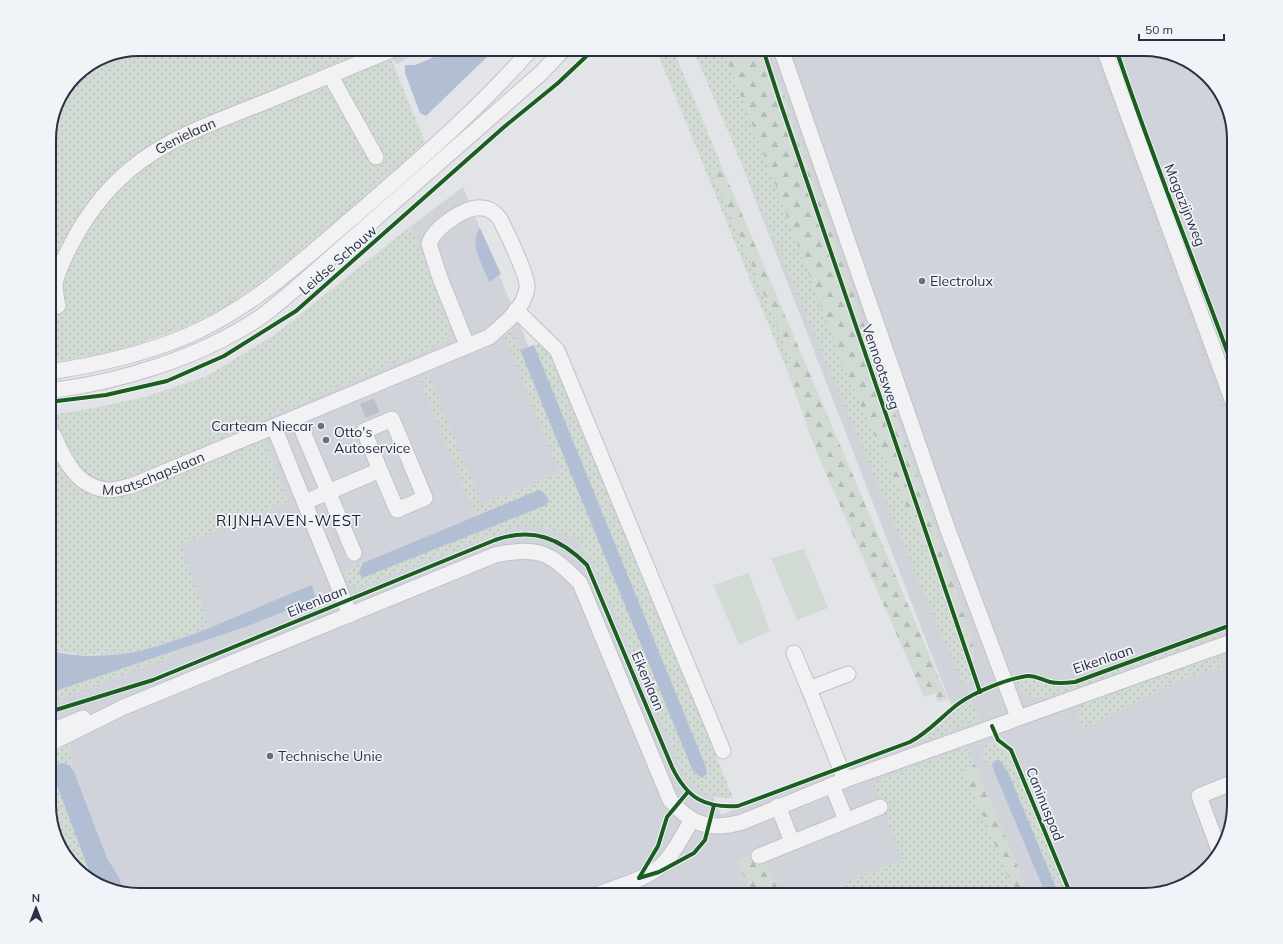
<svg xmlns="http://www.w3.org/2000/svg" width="1283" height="944" font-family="Mulish,sans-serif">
<defs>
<pattern id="grass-dots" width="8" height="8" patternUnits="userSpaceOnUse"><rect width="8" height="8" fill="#d2dbd3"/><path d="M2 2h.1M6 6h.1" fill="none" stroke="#b4bcb6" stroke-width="1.8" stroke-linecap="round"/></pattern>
<pattern id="forest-firs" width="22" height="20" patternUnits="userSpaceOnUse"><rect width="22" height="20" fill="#d2dbd3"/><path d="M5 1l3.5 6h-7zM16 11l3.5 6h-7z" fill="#b4bcb6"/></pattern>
</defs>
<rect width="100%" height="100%" fill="#e3e4e8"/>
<g fill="#d1d3db">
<path d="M383,49H424L397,64Z"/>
<path d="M697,49H1144L1199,68L1225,99L1234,139V805L1215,860L1184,886L1144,895H139L123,890L119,877L107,858L77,778L49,715V667L209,627L180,545L288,501L256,422L445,342L451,331L411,226L463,187L721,815L839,769L957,720Z"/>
</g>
<g fill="url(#grass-dots)">
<path d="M139,49H387L425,142L363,199L277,270L226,307L183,328L117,351L49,363V133L58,99L80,72L105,56Z"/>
<path d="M656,49H673L722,167L712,171L791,359L787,370Z"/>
<path d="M693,49H720L730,68L845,370L936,570L974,667L973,676L964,687Z"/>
<path d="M411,226L451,331L445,342L256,422L288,501L181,545L209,627L139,651L82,655L49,650V415L84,410L145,397L207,376L277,333Z"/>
<path d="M510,326L693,771L698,776L707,774L706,767L534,345L556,337L721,742L712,746L733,798C712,799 701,794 686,780L591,559L573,537L536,526L516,527L357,588L351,587L344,572L363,563L359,572L362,578L547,504L539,490L476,516L420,380L428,375L482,505L560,473L502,330Z"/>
<path d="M1217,634L1219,640L1136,670L1134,664Z"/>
<path d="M177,651L166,659L49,703V693Z"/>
<path d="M1218,654L1223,665L1161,688L1156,693L1083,729L1077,711L1084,702Z"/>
<path d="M1123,667L1126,674L1045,698C1031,699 1023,694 1017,682C1037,675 1045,687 1065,686C1085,684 1105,675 1123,667Z"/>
<path d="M971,699L980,720L959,727L921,746C928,729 954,709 971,699Z"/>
<path d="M995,741L1009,752L1068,895H1059L1008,772L999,760H996L987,766L982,755L983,745Z"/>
<path d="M70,744L72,746L68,748L74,764L71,767L70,766L54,772V776L92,879C71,872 52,832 49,810C47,793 49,772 49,754Z"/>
<path d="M967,746L975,764L964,771L1016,895H819L902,859L873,783Z"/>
</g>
<g fill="url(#forest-firs)">
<path d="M720,49H762L783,91L969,627L974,652V667L936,570L845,370L764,154L730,68Z"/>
<path d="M722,167L948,699L938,702L935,693L924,697L816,451L787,370L791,359L712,171Z"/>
<path d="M975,764L1030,895H1016L964,771Z"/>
<path d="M753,855H763L780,895H752L737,860Z"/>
</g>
<g fill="#d2dbd3">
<path d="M804,549L828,608L797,620L771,558Z"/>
<path d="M749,573L770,631L739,645L713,585Z"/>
</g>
<g fill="#b1bed3">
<path d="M453,49H495L426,116L420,113L405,73V65H415Z"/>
<path d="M480,228L501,274L489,282C483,265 468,244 480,228Z"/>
<path d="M534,345L706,767L707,774L702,778L693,771L520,350Z"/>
<path d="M539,490L543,492L549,500L547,504L539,508L362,578L359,572L363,563Z"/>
<path d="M312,585L316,599L248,626L49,693V650C72,658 117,657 140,651C199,636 256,607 312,585Z"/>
<path d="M996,760H999L1008,772L1059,895H1046L994,771L992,764Z"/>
<path d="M64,763L70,766L74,771L107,858L119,877L123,890L92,879L55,780L54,772L58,764Z"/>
</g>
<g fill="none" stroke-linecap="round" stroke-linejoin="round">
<path stroke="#bec0c7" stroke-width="15" stroke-dasharray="15 8" stroke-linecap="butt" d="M367,401L374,418"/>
<defs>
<g id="minor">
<path d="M781,49L948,530L1018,717"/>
<path d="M1104,49L1234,405"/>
<path d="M330,75L376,157"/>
<path id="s1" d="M58,306C57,300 55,292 55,285C56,273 71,244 78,232C124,153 184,134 265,102C308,84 351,67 394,49"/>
<path d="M516,310L557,350L723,751"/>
<path d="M49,372C96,365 145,354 189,335C254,307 305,258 358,213C418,161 479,109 531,49"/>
<path d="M49,391C121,382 202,357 262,316C273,308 284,298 295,289L540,74L564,49"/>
<path d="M274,427L350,615"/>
<path d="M303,432L354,553"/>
<path id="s2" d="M54,436C65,462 78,488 109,490C116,490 125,487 131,486L489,337C504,324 524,309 527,288C529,278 506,231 500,219C495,213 490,208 482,208C465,206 434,228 429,244L440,278L467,345"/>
<path d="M305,502L380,470L364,431L392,419L425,498L397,510L380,470"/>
<path d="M794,653L809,689"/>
<path d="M49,732L83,718"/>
<path d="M49,744L124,707L495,555C538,546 550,552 580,583L670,800C691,825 711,831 742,822L845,780L1234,641"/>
<path d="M845,780L809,689L848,674"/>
<path d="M832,785L846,820"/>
<path d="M778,806L792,842"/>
<path d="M1219,850L1199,796L1234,782"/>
<path d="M759,856L880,807"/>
<path d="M596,895C618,886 646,880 663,864C675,852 683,834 692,820"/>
</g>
</defs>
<use href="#minor" stroke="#c1c2c6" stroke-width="17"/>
<use href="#minor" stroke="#f2f2f4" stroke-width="15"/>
<g stroke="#cbcdd0" stroke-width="3" stroke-dasharray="2 4" stroke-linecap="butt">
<path d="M1093,49L1234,438"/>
<path d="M1225,441L1234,458"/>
</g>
<defs>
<g id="cycleway">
<path d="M763,49L780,102L980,692"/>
<path d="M1116,49C1152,157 1195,263 1234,370"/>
<path d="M49,402L106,395L167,381L224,356L296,311L504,127L558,83L594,49"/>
<path d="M49,712L153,680L495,540C533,527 560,538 587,565L672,767C687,798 704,808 738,806L910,742C929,732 941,717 958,704C974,692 1007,679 1027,676C1035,675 1042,680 1050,682C1058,684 1067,683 1075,682L1234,624"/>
<path d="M992,726L998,740L1011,750L1071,895"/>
<path d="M639,878L659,872L694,853L705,840L714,805"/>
<path d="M639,878L658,846L667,817L687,793"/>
</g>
</defs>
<use href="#cycleway" stroke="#f0f3f7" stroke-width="6"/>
<use href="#cycleway" stroke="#1b5e20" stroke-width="4"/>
</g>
<g fill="#6a6f7c" stroke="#f0f3f7" stroke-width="1.5">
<circle cx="922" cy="281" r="4"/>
<circle cx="321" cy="426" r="4"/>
<circle cx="326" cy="440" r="4"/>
<circle cx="270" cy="756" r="4"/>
</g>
<g text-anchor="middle" stroke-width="3.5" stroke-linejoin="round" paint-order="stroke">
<g font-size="14" fill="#293042" stroke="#f0f3f7">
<text dy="5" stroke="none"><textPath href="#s1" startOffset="226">Genielaan</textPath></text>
<text transform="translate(1185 205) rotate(68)" y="5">Magazijnweg</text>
<text transform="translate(338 260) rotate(-41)" y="5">Leidse Schouw</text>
<text transform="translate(881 367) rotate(71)" y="5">Vennootsweg</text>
<text dy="5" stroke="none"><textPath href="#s2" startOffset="129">Maatschapslaan</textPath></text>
<text transform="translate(317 601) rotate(-22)" y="5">Eikenlaan</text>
<text transform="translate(1103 659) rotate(-19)" y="5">Eikenlaan</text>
<text transform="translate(648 681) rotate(67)" y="5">Eikenlaan</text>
<text transform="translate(1045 804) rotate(68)" y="5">Caninuspad</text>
</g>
<g font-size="14" fill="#293042" stroke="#f0f3f7" text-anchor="start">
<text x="930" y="286">Electrolux</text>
<text x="313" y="431" text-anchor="end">Carteam Niecar</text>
<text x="334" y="437">Otto's<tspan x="334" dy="16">Autoservice</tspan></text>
<text x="278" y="761">Technische Unie</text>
</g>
<g font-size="15" letter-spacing="1" fill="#1b2132" stroke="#f0f3f7">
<text x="289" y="526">RIJNHAVEN-WEST</text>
</g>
</g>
<path d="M0 0H1283V944H0ZM139 56H1144A83 83 0 0 1 1227 139V805A83 83 0 0 1 1144 888H139A83 83 0 0 1 56 805V139A83 83 0 0 1 139 56Z" fill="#f0f3f7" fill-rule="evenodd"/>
<path fill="none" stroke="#293042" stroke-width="2" d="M139 56H1144A83 83 0 0 1 1227 139V805A83 83 0 0 1 1144 888H139A83 83 0 0 1 56 805V139A83 83 0 0 1 139 56Z"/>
<g transform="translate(36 908)" stroke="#f0f3f7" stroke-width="3" paint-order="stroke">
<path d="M0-3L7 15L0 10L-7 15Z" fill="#293042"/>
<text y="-6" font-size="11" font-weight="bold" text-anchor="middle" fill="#293042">N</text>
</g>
<path d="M1139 34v6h85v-6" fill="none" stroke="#293042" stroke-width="2"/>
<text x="1145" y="34" font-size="12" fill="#293042" stroke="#f0f3f7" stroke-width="3" paint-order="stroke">50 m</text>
</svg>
